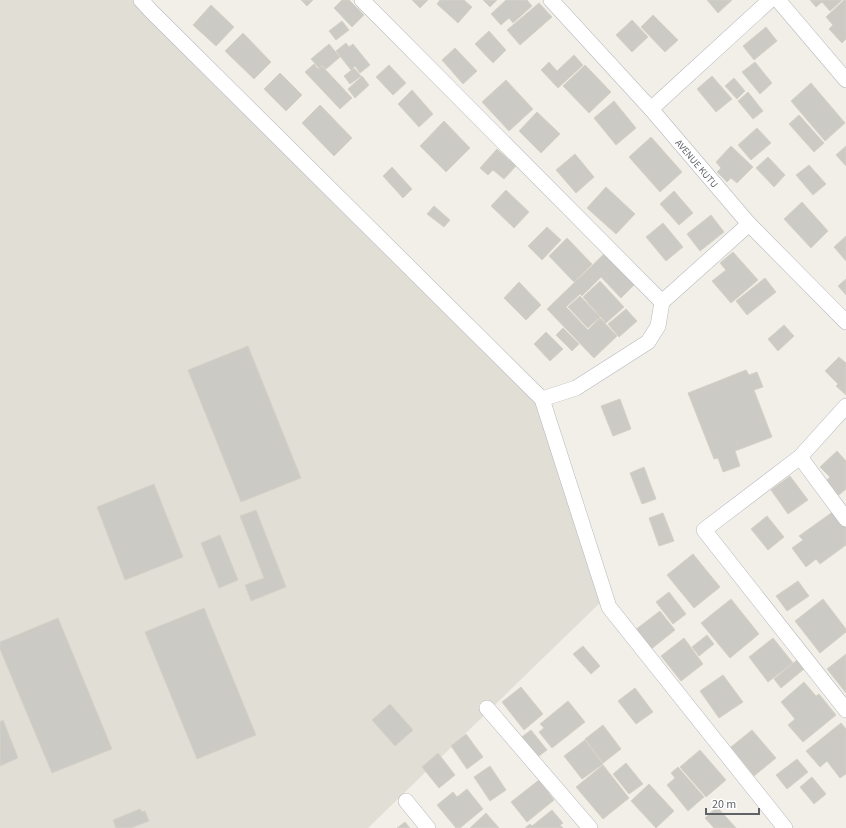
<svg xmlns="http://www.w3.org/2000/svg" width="846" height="828" font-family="'Source Sans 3',sans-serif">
<rect width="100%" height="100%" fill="#f1efe8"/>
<path fill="#e1ded6" d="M0,0H148L540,406L607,596L368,828H0Z"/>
<g fill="#cccac5" stroke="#d6d1c6">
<path d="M301,0H313L307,6Z"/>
<path d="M342,0H349L364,15L352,27L334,8Z"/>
<path d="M412,0H428L420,8Z"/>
<path d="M440,0H464L472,7L458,23L437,4Z"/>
<path d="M483,0H497L490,7Z"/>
<path d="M506,0H527L532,6L513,23L509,18L501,25L491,14Z"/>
<path d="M707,0H732L718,13Z"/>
<path d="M810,0H842L830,11L822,2L816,7Z"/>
<path d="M844,0H846V39L842,43L829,29L833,25L826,17Z"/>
<path d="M539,3L552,17L520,45L507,30Z"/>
<path d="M211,5L234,27L216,46L193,25Z"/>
<path d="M653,15L678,40L665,52L641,27Z"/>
<path d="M632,20L648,37L632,52L616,35Z"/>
<path d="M342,21L349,30L336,40L329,31Z"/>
<path d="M766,27L777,41L754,60L743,46Z"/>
<path d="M489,31L506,50L493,63L475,44Z"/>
<path d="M243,33L271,62L254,79L225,51Z"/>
<path d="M346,43L349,47L353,44L370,65L360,73L355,66L351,70L336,51Z"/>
<path d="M329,44L340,57L326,69L322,65L319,68L311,59Z"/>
<path d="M455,48L477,71L463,84L442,60Z"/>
<path d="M574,55L583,65L558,88L541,70L549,62L557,71Z"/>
<path d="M755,62L772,83L760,94L742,72Z"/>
<path d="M314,64L318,69L322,66L352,98L340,109L305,72Z"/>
<path d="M389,65L406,83L393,95L376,77Z"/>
<path d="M585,65L611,92L589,113L563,86Z"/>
<path d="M354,68L361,76L350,84L344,76Z"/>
<path d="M280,73L302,95L286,111L264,89Z"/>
<path d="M362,76L369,85L355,98L348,89Z"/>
<path d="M712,76L732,99L716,112L697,89Z"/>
<path d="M734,78L745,91L737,99L725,86Z"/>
<path d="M506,80L533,109L509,131L482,102Z"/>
<path d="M811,83L845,123L825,141L791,101Z"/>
<path d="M412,90L433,114L419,127L398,104Z"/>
<path d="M748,92L763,111L753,119L738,101Z"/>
<path d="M614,101L636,128L616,145L594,118Z"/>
<path d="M320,105L352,138L334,156L302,123Z"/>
<path d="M537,112L560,134L541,153L519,131Z"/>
<path d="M799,115L824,143L814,152L789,124Z"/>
<path d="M444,121L470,148L446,172L420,146Z"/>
<path d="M757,128L771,143L751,160L738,145Z"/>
<path d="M651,137L682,172L660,192L629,157Z"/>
<path d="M731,146L753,167L737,183L731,178L727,182L717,172L721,168L716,162Z"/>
<path d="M846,146V166L836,155Z"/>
<path d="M497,149L516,166L504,179L493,170L488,175L480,168Z"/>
<path d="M575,154L594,177L576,193L556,170Z"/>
<path d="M768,157L785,175L774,187L756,168Z"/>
<path d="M809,165L826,184L813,195L796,175Z"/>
<path d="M392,167L412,189L403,198L383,176Z"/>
<path d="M606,187L635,214L616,234L587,208Z"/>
<path d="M506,190L529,212L514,228L491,206Z"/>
<path d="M674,191L693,213L679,225L660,204Z"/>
<path d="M802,202L828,231L811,248L784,219Z"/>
<path d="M434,206L450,220L444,227L427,214Z"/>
<path d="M711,215L724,232L700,251L687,234Z"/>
<path d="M663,223L683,247L666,261L646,237Z"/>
<path d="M547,227L561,240L542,260L528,246Z"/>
<path d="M846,236V261L834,247Z"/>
<path d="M567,238L592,264L574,282L549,256Z"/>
<path d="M733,252L758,280L731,303L712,281L726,270L720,263Z"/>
<path d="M605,253L635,284L621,298L601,277L582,296L580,294L566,307L588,330L600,318L617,336L594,358L547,309Z"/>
<path d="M765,278L776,292L747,315L736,301Z"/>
<path d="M846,279V295L838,286Z"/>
<path d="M600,281L624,307L606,323L583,297Z"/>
<path d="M519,282L541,305L526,320L504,298Z"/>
<path d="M580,296L600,317L588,328L568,307Z"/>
<path d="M626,309L637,321L619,337L608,324Z"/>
<path d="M784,325L794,336L778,351L768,339Z"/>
<path d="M563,328L579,344L572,351L556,335Z"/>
<path d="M546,332L563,349L550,361L534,344Z"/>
<path d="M248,346L301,478L241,502L188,370Z"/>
<path d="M839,357L846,363V395L836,386L838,384L825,371Z"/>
<path d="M746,370L749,375L757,372L763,387L754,390L772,437L735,451L740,466L723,472L718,458L714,459L688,393Z"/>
<path d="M620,399L631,429L613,436L601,406Z"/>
<path d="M837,451L846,461V489L839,495L826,481L830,477L820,467Z"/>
<path d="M644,467L656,499L642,504L630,473Z"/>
<path d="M790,476L808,500L788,514L771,490Z"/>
<path d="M154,484L183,557L125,580L97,507Z"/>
<path d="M256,510L286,587L251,601L245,585L264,578L240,516Z"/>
<path d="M834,511L846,527V545L820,564L816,559L806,567L792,548L803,540L799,536Z"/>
<path d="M663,513L674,541L659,546L649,518Z"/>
<path d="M767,516L784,537L768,550L751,529Z"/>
<path d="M220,535L238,580L219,588L201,543Z"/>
<path d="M693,554L720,587L694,608L667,575Z"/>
<path d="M798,581L809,596L787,611L776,596Z"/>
<path d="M669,592L686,614L673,624L656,602Z"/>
<path d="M731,599L759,634L730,658L701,623Z"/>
<path d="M823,599L846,629V632L820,653L795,621Z"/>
<path d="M204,608L256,735L197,759L145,632Z"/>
<path d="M660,611L675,630L650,650L635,630Z"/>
<path d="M58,618L112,749L52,773L0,649V642Z"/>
<path d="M707,635L714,644L699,656L692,647Z"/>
<path d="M684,638L703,664L681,681L661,656Z"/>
<path d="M773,638L793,663L768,682L749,657Z"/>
<path d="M583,646L600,666L591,674L573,654Z"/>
<path d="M846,654V693L827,669Z"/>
<path d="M797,660L804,669L781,688L774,679Z"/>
<path d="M723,675L743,702L719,718L700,691Z"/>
<path d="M804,682L816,696L819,694L836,715L803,742L788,725L795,719L781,702Z"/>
<path d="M521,687L543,714L524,730L502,702Z"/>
<path d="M635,688L653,712L636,724L618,701Z"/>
<path d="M568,701L585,722L552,748L539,732L544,728L540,724Z"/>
<path d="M390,704L413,730L395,746L372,720Z"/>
<path d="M3,720L18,758L0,766V722Z"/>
<path d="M841,723L846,729V774L840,778L827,761L820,767L806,751Z"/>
<path d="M603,725L621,749L603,763L585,739Z"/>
<path d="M531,730L547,750L535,759L519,739Z"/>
<path d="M752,730L776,758L754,776L731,747Z"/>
<path d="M466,734L483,757L467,769L451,746Z"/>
<path d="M585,740L603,764L582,779L564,756Z"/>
<path d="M700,750L726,780L706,797L680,767Z"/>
<path d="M438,753L455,775L439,788L422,767Z"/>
<path d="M797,759L808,772L787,789L776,775Z"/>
<path d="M626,763L643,784L629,794L613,774Z"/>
<path d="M603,765L629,798L603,819L576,787Z"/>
<path d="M490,766L506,790L490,801L474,777Z"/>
<path d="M678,767L704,797L688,811L667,785L675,778L671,773Z"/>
<path d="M812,777L826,794L814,804L800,787Z"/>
<path d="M539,780L554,800L527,822L511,802Z"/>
<path d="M649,784L674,811L656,828L631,801Z"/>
<path d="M467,789L483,809L460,828H456L437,805L453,792L457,797Z"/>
<path d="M717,807L736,828H714L705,818Z"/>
<path d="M140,809L142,812L145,811L149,821L131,828H116L113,820Z"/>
<path d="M552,810L563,823L560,825L563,828H525L530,824L532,826Z"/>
<path d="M486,813L499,828H470Z"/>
<path d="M405,822L410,828H397Z"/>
</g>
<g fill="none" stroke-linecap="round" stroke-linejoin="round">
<defs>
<g id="minor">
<path d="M141,0L151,11L542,399L609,607L785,828"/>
<path d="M362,0L662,302"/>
<path id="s1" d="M551,0L651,109L749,224L846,322"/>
<path d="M778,0L846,80"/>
<path d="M651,109L770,0"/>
<path d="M542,399L576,388L648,342L658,326L662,302L749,224"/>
<path d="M846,406L800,457L704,530L846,710"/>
<path d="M800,457L846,519"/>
<path d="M487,708L590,828"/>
<path d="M406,801L428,828"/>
</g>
</defs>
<use href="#minor" stroke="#b5b8bc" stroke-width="16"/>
<use href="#minor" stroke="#fff" stroke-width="15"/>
</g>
<g text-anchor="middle" stroke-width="3" stroke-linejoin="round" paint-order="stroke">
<g font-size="10" fill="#5f6368" stroke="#fff">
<text dy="4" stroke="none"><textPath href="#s1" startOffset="219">AVENUE KUTU</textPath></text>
</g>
</g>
<path d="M706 808v6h53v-6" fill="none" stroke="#5f6368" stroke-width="2"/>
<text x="712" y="808" font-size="12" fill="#5f6368" stroke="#ffffff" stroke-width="3" paint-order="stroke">20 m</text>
</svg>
